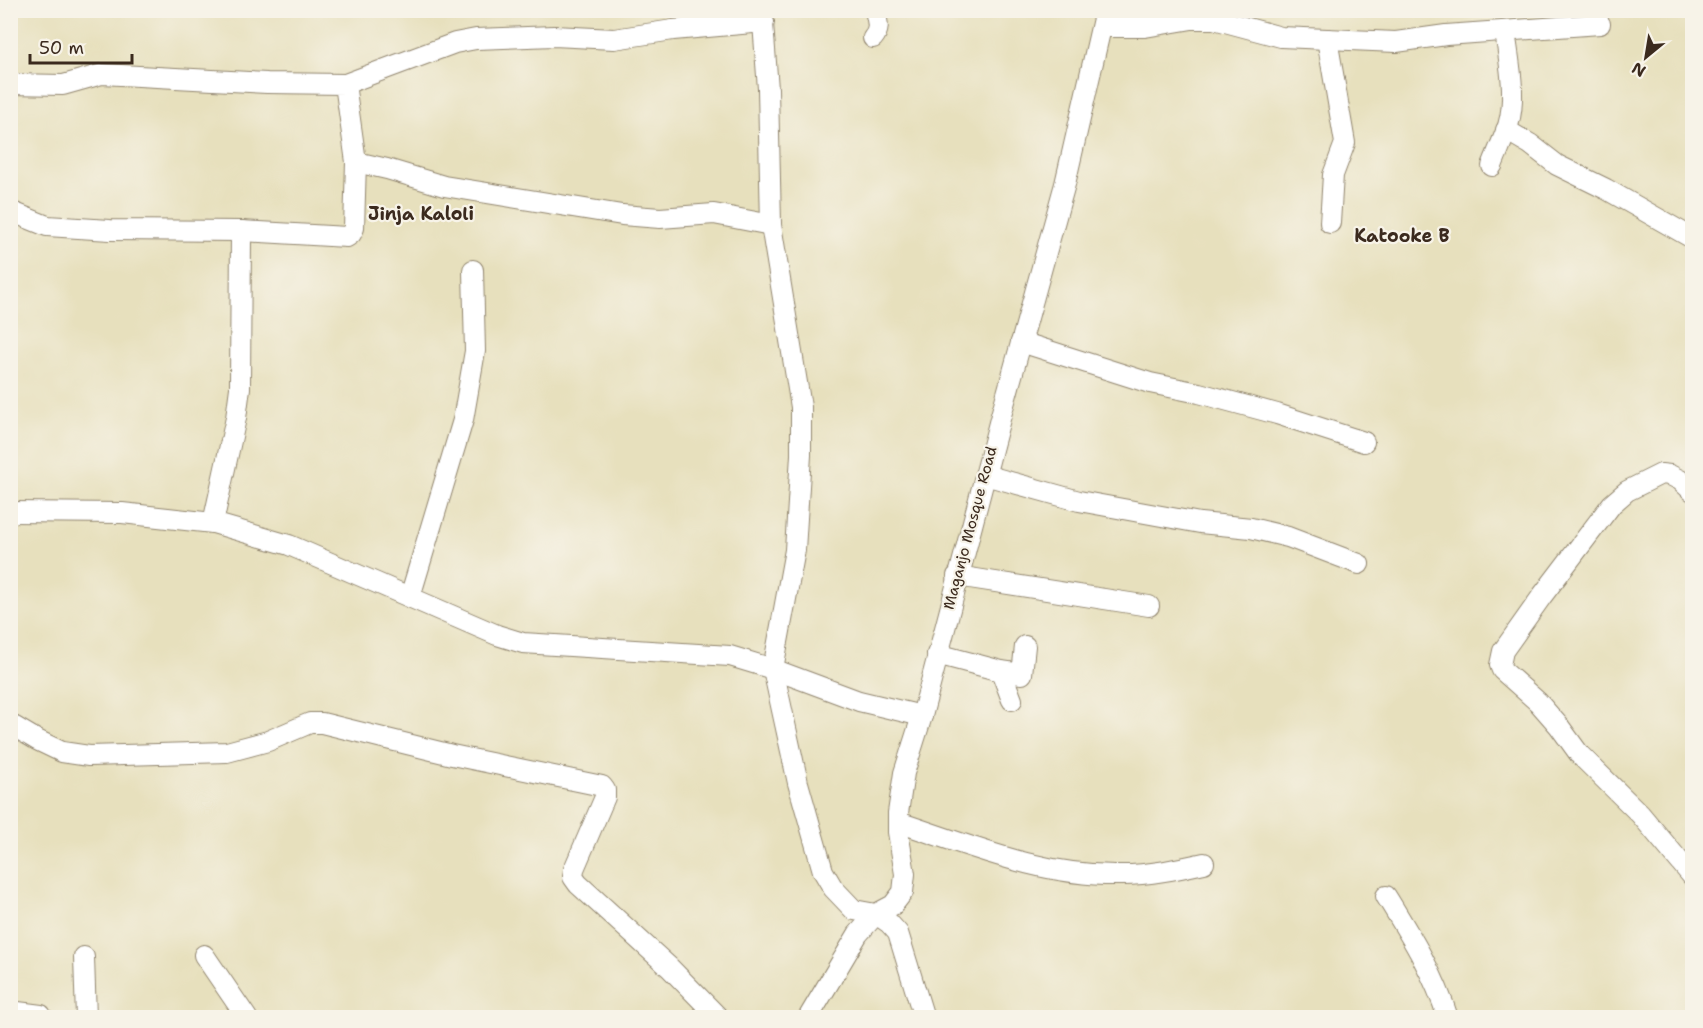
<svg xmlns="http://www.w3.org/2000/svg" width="1703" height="1028" font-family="'Shantell Sans',sans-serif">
<rect width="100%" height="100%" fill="#f7f3e8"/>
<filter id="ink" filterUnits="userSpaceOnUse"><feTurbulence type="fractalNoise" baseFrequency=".0167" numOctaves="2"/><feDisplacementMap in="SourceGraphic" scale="12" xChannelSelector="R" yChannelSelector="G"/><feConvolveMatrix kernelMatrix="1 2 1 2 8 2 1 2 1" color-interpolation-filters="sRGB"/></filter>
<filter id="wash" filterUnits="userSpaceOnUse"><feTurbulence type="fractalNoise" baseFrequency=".008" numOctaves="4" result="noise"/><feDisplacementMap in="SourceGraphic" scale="24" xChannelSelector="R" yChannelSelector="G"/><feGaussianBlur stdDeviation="1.35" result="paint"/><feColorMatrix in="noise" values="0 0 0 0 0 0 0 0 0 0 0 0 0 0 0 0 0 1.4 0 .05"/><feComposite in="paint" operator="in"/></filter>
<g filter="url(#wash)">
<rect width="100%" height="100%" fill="#e7e0bd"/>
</g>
<g filter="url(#ink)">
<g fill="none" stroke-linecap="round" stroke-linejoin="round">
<defs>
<g id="minor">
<path d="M762,10L768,89L771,225L801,407V455L795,550L773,669L798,783L823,871L833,888L854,910L876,914L889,923L898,933L924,1018"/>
<path d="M1102,27H1145L1192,19H1214L1281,37L1396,42L1446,35L1600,24"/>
<path d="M873,38C881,29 877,21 875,10"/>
<path d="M1327,39L1345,143L1333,175L1330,223"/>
<path d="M10,84L63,85L102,74L267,83L345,84L356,162L387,169L444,186L622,215L660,218L714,214L771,225"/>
<path d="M345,84L455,43L476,39L554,36L614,39L673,30L764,22"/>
<path d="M1506,130L1530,144L1557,165L1606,189L1692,238"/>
<path d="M1492,166C1497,153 1503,140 1508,126C1517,96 1509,62 1505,31"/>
<path d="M10,211L47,226L110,230L241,231L347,237L351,234L354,228L356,162"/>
<path d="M1021,342L1150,383L1199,393L1277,414L1364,442"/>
<path d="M985,475L1079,501L1200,523L1251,528L1288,537L1359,564"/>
<path d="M1692,491L1680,480L1670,475L1661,474L1627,491L1612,504L1542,596L1503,651L1500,665L1502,670L1538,702L1559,726L1580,755L1640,814L1692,876"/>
<path d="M10,512L122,513L213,523L289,545L497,635L523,643L730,656L773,669L859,701L922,716"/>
<path d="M213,523L236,418L240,388L241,231"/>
<path d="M957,576L1149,606"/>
<path d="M410,597L463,420L475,351L473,270"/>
<path d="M937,654L1001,671L1022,674L1025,646"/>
<path d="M1001,671L1012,700"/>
<path d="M10,724L37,740L62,752L89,756L227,752L268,741L310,723H322L452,755L602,786L605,790V797L574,869L573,877L578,884L669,967L719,1018"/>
<path d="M898,822C971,846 1044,877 1122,875C1150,875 1177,869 1204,863"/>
<path d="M1386,896C1410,935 1434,973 1448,1018"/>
<path d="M204,955L247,1018"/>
<path d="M84,957L86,1018"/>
<path d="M10,1011L41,1015"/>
<path d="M808,1018L858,934L876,914L893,905L903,892L905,874L898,832V813L904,773L922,716L1000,419L1065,184L1105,10"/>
</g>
</defs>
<use href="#minor" stroke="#91856e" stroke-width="22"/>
<use href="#minor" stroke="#fff" stroke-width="20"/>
</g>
</g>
<g text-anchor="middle" stroke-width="4.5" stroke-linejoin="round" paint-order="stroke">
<g font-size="15" fill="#3b2a1e" stroke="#f7f3e8">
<text transform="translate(970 528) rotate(-75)" y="5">Maganjo Mosque Road</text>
</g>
<g font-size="18" font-weight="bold" fill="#3b2a1e" stroke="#f7f3e8">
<text x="421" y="220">Jinja Kaloli</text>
<text x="1402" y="242">Katooke B</text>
</g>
</g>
<rect width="1703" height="1028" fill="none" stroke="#f7f3e8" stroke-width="36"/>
<g transform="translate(1646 57) rotate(210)" stroke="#f7f3e8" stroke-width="4.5" paint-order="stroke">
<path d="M0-4.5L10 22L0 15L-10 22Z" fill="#3b2a1e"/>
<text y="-9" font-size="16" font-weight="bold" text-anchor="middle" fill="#3b2a1e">N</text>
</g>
<path d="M30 54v9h102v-9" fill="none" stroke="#3b2a1e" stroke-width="3"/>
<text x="39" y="54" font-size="18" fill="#3b2a1e" stroke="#f7f3e8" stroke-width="4.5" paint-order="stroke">50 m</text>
</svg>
